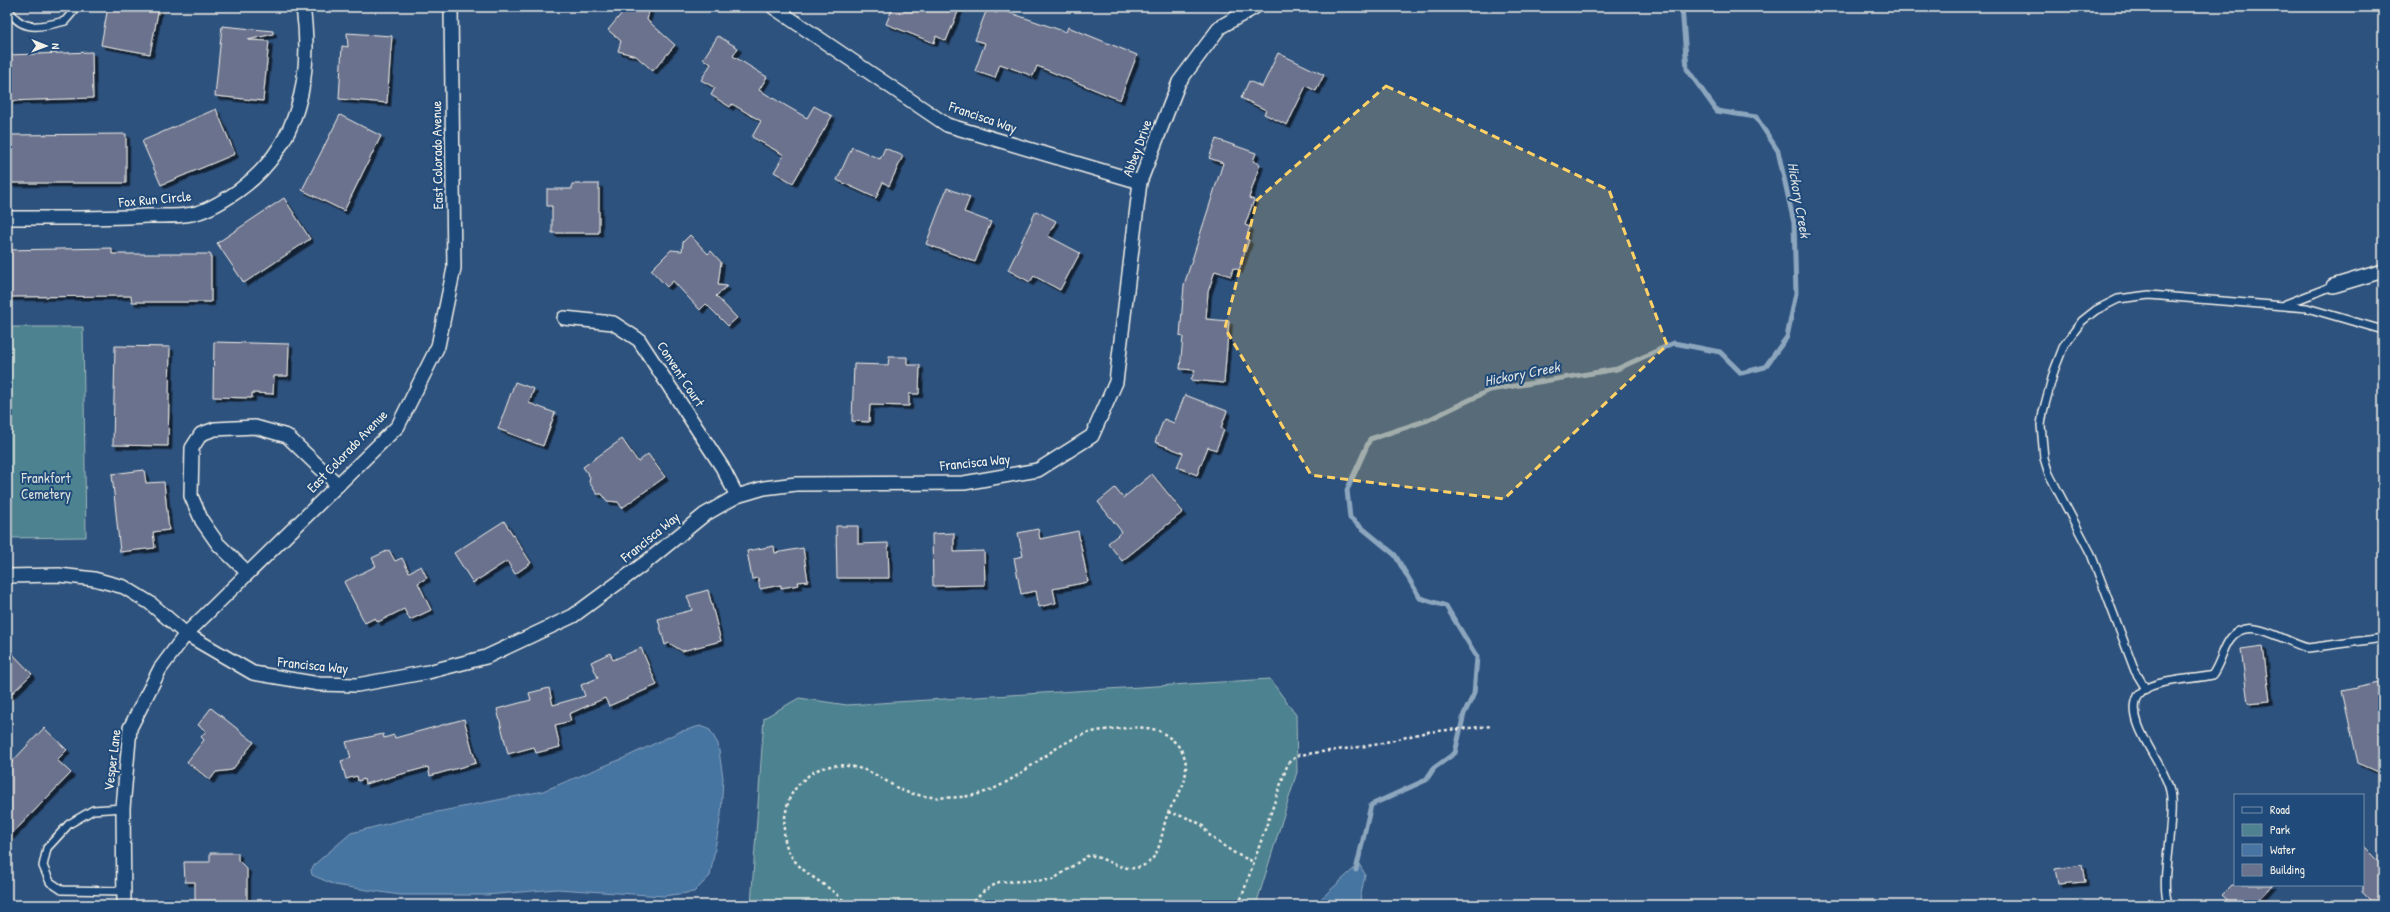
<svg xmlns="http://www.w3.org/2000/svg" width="2390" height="912" font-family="'Patrick Hand',sans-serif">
<defs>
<filter id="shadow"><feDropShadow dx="3.5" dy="3.5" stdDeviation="0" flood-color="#0009"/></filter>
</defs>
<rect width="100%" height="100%" fill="#2e527e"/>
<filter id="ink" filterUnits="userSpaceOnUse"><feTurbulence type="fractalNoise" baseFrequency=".025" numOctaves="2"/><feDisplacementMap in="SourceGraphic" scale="8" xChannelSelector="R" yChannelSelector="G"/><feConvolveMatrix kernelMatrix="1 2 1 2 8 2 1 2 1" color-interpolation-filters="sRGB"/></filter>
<g filter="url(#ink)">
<g fill="#4e8290" stroke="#a1babc">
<path d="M7,327H83L86,537L7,538Z"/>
<path d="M1270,679L1296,715L1297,772L1256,905H751L764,718L799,698L847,705Z"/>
</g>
<g fill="#4774a2" stroke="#8ca6be">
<path d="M700,726L710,730L718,744L723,778L721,815L710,876L694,892L663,896L557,889L486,895H400L335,885L312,875L311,870L316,863L351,833L417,816L543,791L624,758L679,732Z"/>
<path d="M1359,864L1365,874L1359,905H1314Z"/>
</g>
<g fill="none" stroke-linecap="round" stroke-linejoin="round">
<path stroke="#8ca6be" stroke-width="5" d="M1356,870L1371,805L1426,780L1434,768L1455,753L1464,714L1474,694L1477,657L1446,606L1420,598L1395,555L1350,518L1347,490L1370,439L1428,420L1490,390L1617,369L1674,343L1720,352L1741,373L1765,367L1787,337L1796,293L1794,223L1778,151L1756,117L1717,111L1687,69L1682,7"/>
</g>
<g fill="#6b728e" stroke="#f4f1e8" filter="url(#shadow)">
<path d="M108,7H159L150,54L101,45Z"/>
<path d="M627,7H650L647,20L675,45L653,71L636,56L618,51L621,41L608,30Z"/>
<path d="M893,7H960L946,41L936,36L934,43L886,24Z"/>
<path d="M987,9L997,13L999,9L1066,32L1068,27L1137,55L1120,100L1037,66L1033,76L1000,64L995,78L975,71L985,43L975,40Z"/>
<path d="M222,26L273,31V34L248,40L269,41L263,101L215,96Z"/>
<path d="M347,33L392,36L387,103L339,99L342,46L348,47Z"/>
<path d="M718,36L738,48L733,56L767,77L759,90L807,118L814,106L832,116L793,183L774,172L784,155L752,137L761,121L732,104L730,107L711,95L715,88L701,80L711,64L703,59Z"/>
<path d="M92,52L93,98L10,101L8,55Z"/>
<path d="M1278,53L1324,75L1316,91L1306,86L1287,125L1264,114L1266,110L1241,98L1249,81L1262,87Z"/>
<path d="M216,109L235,154L161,185L142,141Z"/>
<path d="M340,115L381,136L344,211L302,190Z"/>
<path d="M126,134V183H7V135Z"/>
<path d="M1216,139L1256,153L1253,161L1260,164L1249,198L1254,200L1245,225L1250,227L1246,239L1249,240L1239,270L1233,268L1231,276L1215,271L1208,292L1206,319L1229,321L1224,383L1191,380L1195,370L1180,369L1183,337L1180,336L1184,285L1223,163L1209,158Z"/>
<path d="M852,147L880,159L885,148L903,156L889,186L883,182L876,198L837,180Z"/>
<path d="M572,184H599V233H552V206H547V189H572Z"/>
<path d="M947,188L970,197L964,212L991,222L975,262L926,244Z"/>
<path d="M284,198L310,239L244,283L217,243Z"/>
<path d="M1036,211L1056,221L1048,236L1080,253L1060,290L1034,276L1030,282L1008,270Z"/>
<path d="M690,235L708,254L711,251L721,262L718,285L727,286L716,296L737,318L728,326L706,304L700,310L673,281L667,287L651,270L671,250L682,251L683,242Z"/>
<path d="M112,248V254H211V302H132L131,296L7,297V250Z"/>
<path d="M214,342L289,344L288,376H274L273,394L252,393V398L213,397Z"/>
<path d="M115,346L170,347L168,446L113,445Z"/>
<path d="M889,357H907V365H920L919,394H909V406L870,405L869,422L852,421L854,364L888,365Z"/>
<path d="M515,382L534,389L529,403L555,413L543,446L498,429Z"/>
<path d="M1185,395L1227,411L1221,428L1224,430L1216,450L1208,447L1197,475L1177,467L1183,453L1155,442L1164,419L1174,423Z"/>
<path d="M622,439L638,462L648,454L665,477L622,508L618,502L607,501L602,494H597L589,482L590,477L583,467Z"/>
<path d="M144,470L146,483L164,482L169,530L153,532L155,548L120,552L112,474Z"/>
<path d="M1152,474L1183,512L1122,561L1108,543L1122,532L1098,502L1115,488L1123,498Z"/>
<path d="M504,521L531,563L515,574L507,561L473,583L454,553Z"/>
<path d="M836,526H858V544L888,543L889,578H837Z"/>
<path d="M1038,529L1040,539L1078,531L1088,582L1053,589L1056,603L1039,607L1036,591L1021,594L1014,558L1023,556L1018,533Z"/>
<path d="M954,533V552L984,551L985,585L933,586L932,534Z"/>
<path d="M774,546L775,553L803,548L808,581L798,582L799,585L781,588V585L760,589L758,578L752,579L747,551Z"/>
<path d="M389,550L395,561L402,558L409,572L421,566L427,578L418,583L431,610L410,620L404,609L378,622L375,618L365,623L344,582L376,566L372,558Z"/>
<path d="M708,590L721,641L682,651L669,643L665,645L658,619L692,610L687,596Z"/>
<path d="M2263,646L2270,701L2248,703L2241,649Z"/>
<path d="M7,648L32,674L7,698Z"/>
<path d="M641,648L657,685L609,706L605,698L569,714L571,721L555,725L560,747L536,753L534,747L508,754L497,709L531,700L529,693L549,688L553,705L585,696L581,685L598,678L591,662L610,653L613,660Z"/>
<path d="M2383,682V774L2358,763L2342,691Z"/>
<path d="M211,708L254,742L232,770L216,772L210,780L187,762L204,740L201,737L206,731L198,725Z"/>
<path d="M464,719L476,763L430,776L428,767L365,784L364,779L358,781L357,776L346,779L341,761L351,758L346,742L383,734L384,738L394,735L395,738Z"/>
<path d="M44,728L67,750L57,760L71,773L7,839V767Z"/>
<path d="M2363,846L2383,866V905H2376L2363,892Z"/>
<path d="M210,853H238V860L247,869V905H195V882H185L184,862H210Z"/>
<path d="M2082,865L2085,882L2058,884L2055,869Z"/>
<path d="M2232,885H2273L2254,905H2233L2222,895Z"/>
</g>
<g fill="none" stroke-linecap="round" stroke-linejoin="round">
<defs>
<g id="service">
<path d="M8,7C19,33 42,27 65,21L77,7"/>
<path d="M2286,304L2333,286"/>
<path d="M2146,689L2135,671L2091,554L2049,474L2044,458L2041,425L2043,412L2054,371L2064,345L2082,321L2096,310L2118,299L2149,295L2307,308L2383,330"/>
<path d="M123,808L93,810L69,824L47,848L43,866L50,882L62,890L124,891"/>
<path d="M2169,905C2158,885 2176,821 2170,791C2165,764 2124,723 2138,696C2147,679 2194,680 2212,675C2220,665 2222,650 2230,639C2249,613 2285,643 2308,648L2383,638"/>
</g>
<g id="minor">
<path d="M773,7L947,125L1140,182"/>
<path d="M7,218C54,218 100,219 147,216C161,216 178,217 192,214C208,211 225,200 238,191C299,147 313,77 303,7"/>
<path d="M2333,286L2383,271"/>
<path d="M564,318L613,323L639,340L722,467L737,496"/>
<path d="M248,573L218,544L202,521L191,496L192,448L201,434L215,429L255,427L287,436L338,485"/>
<path d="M7,576L59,575L94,579L124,587L150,603L186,634L253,673L319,684L357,685L428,672L486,657L573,616L645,563L704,515L737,496L764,488L796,484L964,483L1038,470L1092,436L1116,382L1140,182L1179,82L1220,27L1255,7"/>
<path d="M124,905L123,808L130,728L160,669L186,634L398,426L438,346L454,268L451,7"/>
</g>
</defs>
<use href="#service" stroke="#f4f1e8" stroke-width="10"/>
<use href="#minor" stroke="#f4f1e8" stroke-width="16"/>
<g stroke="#f4f1e8" stroke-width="2.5" stroke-dasharray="3 3" stroke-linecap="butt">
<path d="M1168,812L1191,819L1202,825L1211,837L1236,854L1254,862"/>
<path d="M847,905C831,884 801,876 789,852C781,836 784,819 788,803C791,792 799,783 808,776C827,760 855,764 876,775C886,780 895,788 906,792C929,799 961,800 985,792C1019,780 1043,753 1075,738C1091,730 1111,729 1128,728C1137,727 1152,727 1161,732C1170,737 1181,746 1184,756C1187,763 1186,772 1185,779C1182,791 1173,802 1168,813C1162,827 1162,848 1152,859C1150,862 1145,865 1142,866C1124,874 1107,858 1089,855L1052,880L999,882L984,891L970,905"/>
<path d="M1239,905L1288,763L1299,755L1374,745L1427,732L1492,726"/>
</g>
<use href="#service" stroke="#1f4a7a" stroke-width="7"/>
<use href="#minor" stroke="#1f4a7a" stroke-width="13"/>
</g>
</g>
<path fill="#ffd166" fill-opacity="0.2" stroke="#ffd166" stroke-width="3" stroke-dasharray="8 5" stroke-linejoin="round" d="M1386,86L1609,190L1667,345L1504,499L1311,475L1225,328L1257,200Z"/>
<g text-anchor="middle" stroke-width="4" stroke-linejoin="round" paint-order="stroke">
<g font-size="14" fill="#f4f1e8" stroke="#1f4a7a">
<text transform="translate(983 117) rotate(19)" y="5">Francisca Way</text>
<text transform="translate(1137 148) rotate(-70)" y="5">Abbey Drive</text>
<text transform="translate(437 155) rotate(-91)" y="5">East Colorado Avenue</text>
<text transform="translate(155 199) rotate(-5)" y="5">Fox Run Circle</text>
<text transform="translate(681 374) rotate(57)" y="5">Convent Court</text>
<text transform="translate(347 451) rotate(-46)" y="5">East Colorado Avenue</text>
<text transform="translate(975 462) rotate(-6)" y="5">Francisca Way</text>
<text transform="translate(650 537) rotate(-39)" y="5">Francisca Way</text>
<text transform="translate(313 665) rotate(6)" y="5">Francisca Way</text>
<text transform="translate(112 760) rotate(-83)" y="5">Vesper Lane</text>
</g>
<g font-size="14" fill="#dbe0db" stroke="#1f4a7a">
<text x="46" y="483">Frankfort<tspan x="46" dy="16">Cemetery</tspan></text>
</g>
<g font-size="15" font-style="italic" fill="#dadede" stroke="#1f4a7a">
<text transform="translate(1799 200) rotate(80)" y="5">Hickory Creek</text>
<text transform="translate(1522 374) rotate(-11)" y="5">Hickory Creek</text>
</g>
</g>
<rect width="2390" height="912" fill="none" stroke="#1f4a7a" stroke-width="24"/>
<rect x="12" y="12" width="2366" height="888" fill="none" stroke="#f4f1e8" stroke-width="1.5" filter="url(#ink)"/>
<rect x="2234" y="794" width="130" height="92" fill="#1f4a7a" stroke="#748da6"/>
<rect x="2242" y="807" width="20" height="6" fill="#1f4a7a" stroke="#748da6"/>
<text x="2270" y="814" font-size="12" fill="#f4f1e8">Road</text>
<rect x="2242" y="824" width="20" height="12" fill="#4e8290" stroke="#748da6"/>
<text x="2270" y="834" font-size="12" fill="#f4f1e8">Park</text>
<rect x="2242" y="844" width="20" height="12" fill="#4774a2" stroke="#748da6"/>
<text x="2270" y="854" font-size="12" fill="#f4f1e8">Water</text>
<rect x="2242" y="864" width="20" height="12" fill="#6b728e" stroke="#748da6"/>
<text x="2270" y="874" font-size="12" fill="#f4f1e8">Building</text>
<g transform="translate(46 46) rotate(91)" stroke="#1f4a7a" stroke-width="3" paint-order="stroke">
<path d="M0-3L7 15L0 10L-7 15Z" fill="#f4f1e8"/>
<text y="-6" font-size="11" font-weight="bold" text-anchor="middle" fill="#f4f1e8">N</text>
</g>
</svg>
